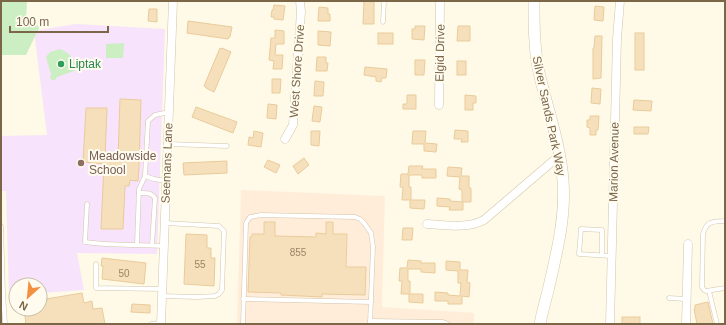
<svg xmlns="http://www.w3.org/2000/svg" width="726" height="325" font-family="Helvetica,sans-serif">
<rect width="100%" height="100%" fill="#fefae7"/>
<path fill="#ffedda" d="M241,190L385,196L382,307L474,313V324H237Z"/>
<path fill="#f7e3fb" d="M76,24L165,29L157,254L77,253L84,290L40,293V285H16V295H9L6,191H1V136L47,135L34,31Z"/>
<g fill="#cbeec3">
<path d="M1,1H27L26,23L40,26L26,55H1Z"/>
<path d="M124,43L123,58H106V44Z"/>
<path d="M60,49C70,53 77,60 74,71L57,77L55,80H52L50,78L51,74L46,57L50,52Z"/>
</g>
<g fill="#f6e0bc" stroke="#eacb9a">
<path d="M364,1H374V24H363Z"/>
<path d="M274,5L285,6L283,20L274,19V17H271L272,10H273Z"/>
<path d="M595,6L604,7L603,21L594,20Z"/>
<path d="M319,7L328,8V14H330V21H318Z"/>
<path d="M149,9H157V22L148,21Z"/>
<path d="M188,21L232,27L230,37H229L228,39L187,33Z"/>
<path d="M415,26H425L424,40L412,39V29H415Z"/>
<path d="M458,26H470V41H457Z"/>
<path d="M275,30L284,31V44H276L275,55H283L282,69H273L274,61L269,60L271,38H275Z"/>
<path d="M318,31L331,32L330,46L318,45Z"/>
<rect x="378" y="33" width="15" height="11"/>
<rect x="635" y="33" width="9" height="37"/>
<path d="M595,36H602L601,78L593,79V48H594Z"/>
<path d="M220,48L222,49V48L231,52L214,92L206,88V87L204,86Z"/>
<path d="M317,57H326V63H328L327,71H316Z"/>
<path d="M415,60H425L424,75H415Z"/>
<rect x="457" y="61" width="9" height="14"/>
<path d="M365,67L387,69L386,78H382L381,82L376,81V77L364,75Z"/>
<path d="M272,79H281L280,93H272Z"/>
<path d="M315,81L324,82L323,96H314Z"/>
<path d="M592,88L601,89L600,104L591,103Z"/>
<path d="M407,95H416V109H403V104H407Z"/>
<path d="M465,95L476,96V103H473V110H465Z"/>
<path d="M120,99L141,100L139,166L138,181L130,180L129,186H125L123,229H101L104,164L83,162L86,108H107L105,157L118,158Z"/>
<path d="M634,100L652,101L651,111L633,110Z"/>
<path d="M268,104L277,105L276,119L267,118Z"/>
<path d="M314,106L322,107L320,122L312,121Z"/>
<path d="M196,107L237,122L233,133L192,117Z"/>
<path d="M590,116H599L598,130H596V135H590V128L587,127V120H590Z"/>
<path d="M634,127H649L648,134H634Z"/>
<path d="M455,130L468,131V142H461L462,139H454Z"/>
<path d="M254,131L263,133L261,147L248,145L249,137L253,138Z"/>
<path d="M311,131H320L319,146L311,145Z"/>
<path d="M413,131H426L425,143L437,144L436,152L424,151V144H412Z"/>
<path d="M304,158L309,165L298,174L293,166Z"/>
<path d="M268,160L280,165L276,173L264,167Z"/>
<path d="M227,161V173L184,175L183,163Z"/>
<path d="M409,166H423L422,169H436V178H422V175H409V187H411V200H425L424,209L410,208V200H402L403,187H400L401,174H408Z"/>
<path d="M448,167L462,168L461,176H469V188H471V202H463V210H449L450,207L437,206V198L450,199V201L462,202V190L459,189L460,177L447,176Z"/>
<path d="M264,222H275V236L316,237V233L326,234V222H333V234H347L346,267H366L365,295L322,294V297L281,295V293L248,292L250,237H252V234H264Z"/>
<path d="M403,228H413L412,240H402Z"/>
<path d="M186,234L207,235V248H211V258H215L214,286L184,284Z"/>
<path d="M102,258L146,263L144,284L102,279L103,266H101Z"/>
<path d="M408,260L421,261V263H435V273L421,272V269H408V281H410V294H423V303L409,302V294H401L402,281H399L400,268H407Z"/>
<path d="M446,261L460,262V270H468L467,282L470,283L469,297L462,296V304H448V301H435V292L448,293V295L460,296L461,283H458V271L446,270Z"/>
<path d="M82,293L84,303L92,301L93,309L102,308L105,324H26L24,309H40V300Z"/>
<path d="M708,302L713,324H697L694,309H695V305Z"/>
<path d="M132,304L150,305V313L131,312Z"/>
<rect x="622" y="317" width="18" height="7"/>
</g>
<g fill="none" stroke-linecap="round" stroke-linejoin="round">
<defs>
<g id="lane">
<path d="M383,22L384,1"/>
<path d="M168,144L227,146"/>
<path d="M166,181L154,179L145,176L148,121L155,115L169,112"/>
<path d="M139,193C145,193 151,192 155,198L152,245"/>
<path d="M87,204L85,242C111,246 137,244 164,246"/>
<path d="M725,221C713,222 707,220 703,234L702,287L704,290L706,291L725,288"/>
<path d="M1,226L3,293L5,324"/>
<path d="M137,244L139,189L145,176"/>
<path d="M602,255V230L581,229L579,254L611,256"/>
<path d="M96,264V288L162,289"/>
<path d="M709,291L717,324"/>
<path d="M162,296L197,297L215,296L219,294L222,290L224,231L219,226L165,223"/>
<path d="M669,298L686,299"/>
<path d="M243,299L371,302"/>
<path d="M370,321L443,322L448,324"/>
<path d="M151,324L161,323"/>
<path d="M243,324L246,223L250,217L261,215L355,217L360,219L364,223L371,233L373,247L370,324"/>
</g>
<g id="street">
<path d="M439,105L440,1"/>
<path d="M285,139L293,125L301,12L300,1"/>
<path d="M427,224C446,225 467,229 484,220L560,155"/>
<path d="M161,324L173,1"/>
<path d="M610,324L617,39L620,1"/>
<path d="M686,324L688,244"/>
</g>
<path id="secondary" d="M534,1C534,24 534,45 538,68C546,105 560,142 563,180C566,219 556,255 548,291C545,302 542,313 540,324"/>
</defs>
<use href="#lane" stroke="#d2c5ab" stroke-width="5"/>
<use href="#street" stroke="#d2c5ab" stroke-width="9"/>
<use href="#secondary" stroke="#d5c6a8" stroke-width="12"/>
<use href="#lane" stroke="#fff" stroke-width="4"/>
<use href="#street" stroke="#fff" stroke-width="8"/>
<use href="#secondary" stroke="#fff" stroke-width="11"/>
</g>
<circle fill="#2e9e5b" stroke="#fffcef" stroke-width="1.5" cx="61" cy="64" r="4"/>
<circle fill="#8d6e63" stroke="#fffcef" stroke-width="1.5" cx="81" cy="163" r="4"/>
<g text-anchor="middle" stroke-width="4" stroke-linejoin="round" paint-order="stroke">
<g font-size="10" fill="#9a8465">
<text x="298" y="256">855</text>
<text x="200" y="268">55</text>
<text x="124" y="277">50</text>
</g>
<g font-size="12" fill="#7b6648" stroke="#fffcef">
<text transform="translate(440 53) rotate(-89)" y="4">Elgid Drive</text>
<text transform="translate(297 71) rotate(-86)" y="4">West Shore Drive</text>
<text transform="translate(549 116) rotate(78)" y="4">Silver Sands Park Way</text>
<text transform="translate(614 162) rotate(-89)" y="4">Marion Avenue</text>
<text transform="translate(167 163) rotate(-88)" y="4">Seemans Lane</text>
</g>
<g font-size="12" fill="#27864d" stroke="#fffcef" text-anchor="start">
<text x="69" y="68">Liptak</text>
</g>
<g font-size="12" fill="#785e54" stroke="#fffcef" text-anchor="start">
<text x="89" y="160">Meadowside<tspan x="89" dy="14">School</tspan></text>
</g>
</g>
<rect width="726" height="325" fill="none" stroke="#7b6648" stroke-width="4"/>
<g transform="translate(28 297) rotate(207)"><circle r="19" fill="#fffcef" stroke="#cac0ac"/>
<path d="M0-3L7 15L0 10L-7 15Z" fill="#f29142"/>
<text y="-6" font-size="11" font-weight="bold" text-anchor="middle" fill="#7b6648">N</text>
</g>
<path d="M10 26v6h98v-6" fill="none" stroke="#7b6648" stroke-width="2"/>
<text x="16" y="26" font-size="12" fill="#7b6648" stroke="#fffcef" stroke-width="3" paint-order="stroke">100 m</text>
</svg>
